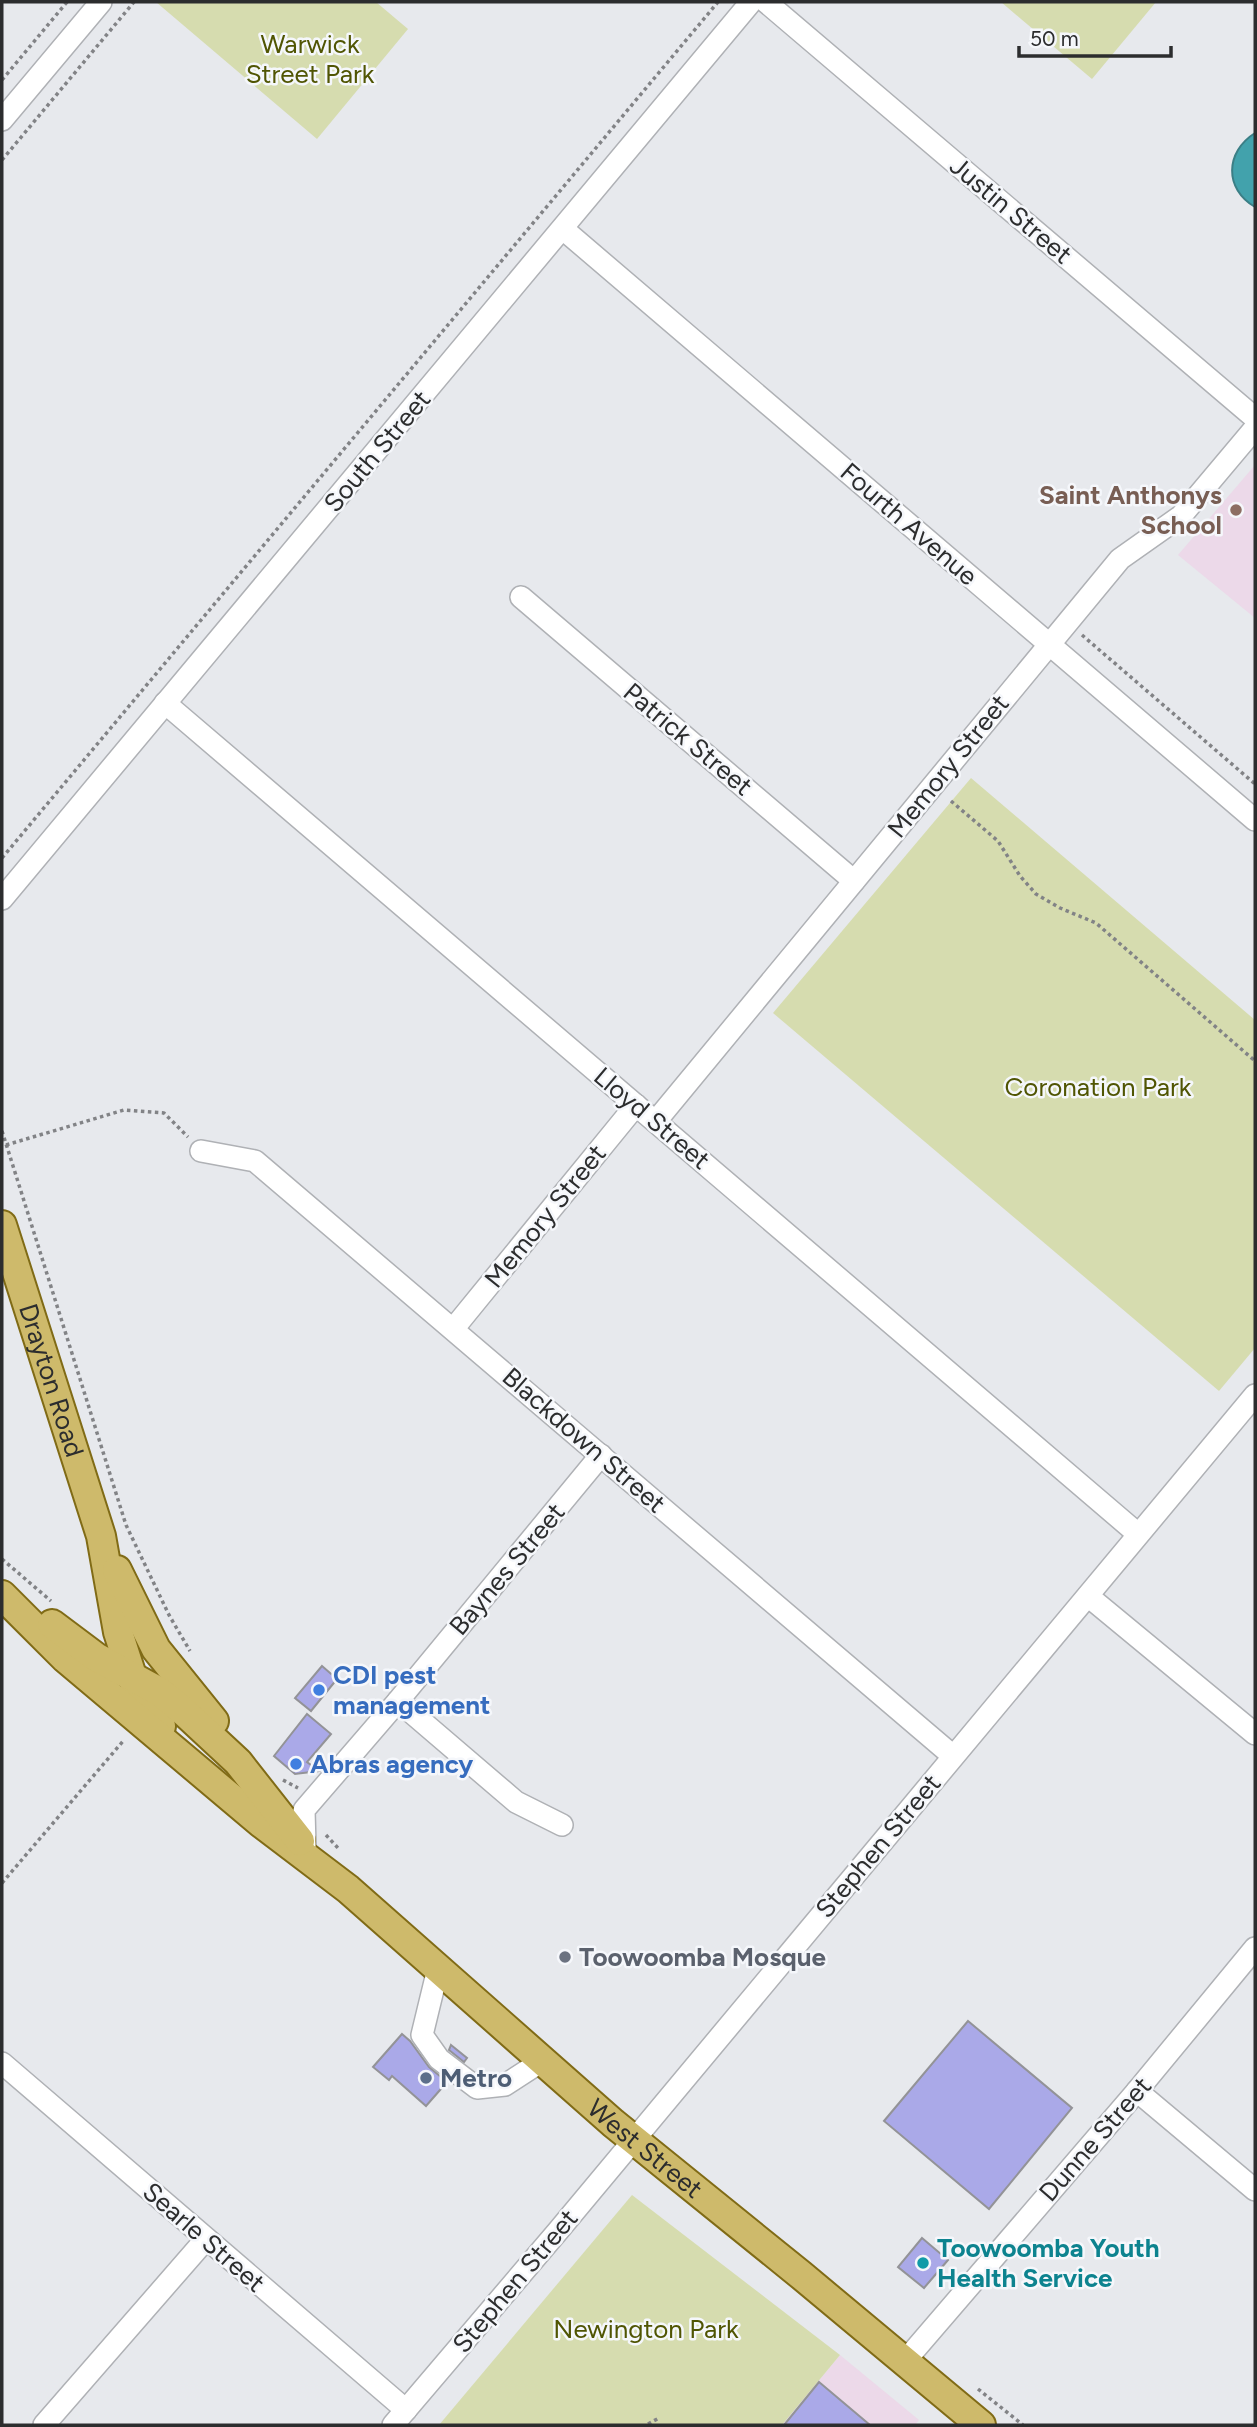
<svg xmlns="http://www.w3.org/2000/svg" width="1257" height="2427" font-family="Figtree,sans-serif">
<rect width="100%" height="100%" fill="#e7e9ed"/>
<g fill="#ecd9e9">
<path d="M1255,465V618L1178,555Z"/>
<path d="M840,2355L919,2420L915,2425H782Z"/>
</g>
<g fill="#d6dcaf">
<path d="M156,2H376L408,29L317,139Z"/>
<path d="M1001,2H1156L1092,79Z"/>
<path d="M971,778L1255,1020V1348L1219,1391L773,1013Z"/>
<path d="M632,2195L840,2355L782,2425H439Z"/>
</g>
<path fill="#42a2ac" stroke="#3b7f86" stroke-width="2" d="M1255,133V207C1224,189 1225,152 1255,133Z"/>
<g fill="#aaa9e8" stroke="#939397" stroke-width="2">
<path d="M322,1666L337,1679L311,1711L295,1698Z"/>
<path d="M307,1714L331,1734L307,1762L319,1771L295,1774L274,1756Z"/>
<path d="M968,2021L1072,2108L989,2209L884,2121Z"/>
<path d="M402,2034L410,2041L429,2067L447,2082L426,2106L392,2076L389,2080L373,2067Z"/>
<path d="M451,2045L467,2058L464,2062L449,2050Z"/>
<path d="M922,2238L948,2260L924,2288L898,2267Z"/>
<path d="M819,2382L870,2425H784Z"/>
</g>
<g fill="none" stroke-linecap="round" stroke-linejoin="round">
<defs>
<g id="minor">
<path d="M766,2L1255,418"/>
<path d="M2,120L101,2"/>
<path d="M563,229L1255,820"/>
<path d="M521,597L854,881"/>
<path d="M165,703L1138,1534"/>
<path d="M2,899L751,2"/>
<path d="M656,1121L1120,559L1181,516L1255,428"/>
<path d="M201,1151L255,1161L953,1756"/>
<path d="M454,1328L636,1105"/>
<path d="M1088,1596L1255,1734"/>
<path d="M398,1701L516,1802L562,1825"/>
<path d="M305,1846L304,1810L398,1701L601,1455"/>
<path d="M438,1969L422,2035L439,2059L477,2088L505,2085L542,2061"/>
<path d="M2,2063L406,2410"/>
<path d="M1137,2091L1255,2190"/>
<path d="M905,2361L1137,2091L1255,1948"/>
<path d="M44,2425L206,2239"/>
<path d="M393,2425L558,2231L1255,1395"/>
</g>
<g id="major">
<path id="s1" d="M2,1225L101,1536L118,1632L140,1701L161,1726"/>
<path d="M117,1570L156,1649L214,1721"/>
<path id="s2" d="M2,1595L65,1658L261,1823L348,1889L613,2123L801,2275L981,2425"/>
<path d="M52,1624L96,1657L160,1692L181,1709L238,1762L300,1841"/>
</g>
</defs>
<use href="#minor" stroke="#afb1b5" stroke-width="24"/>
<use href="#major" stroke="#806b16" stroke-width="32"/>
<g stroke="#828386" stroke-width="3.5" stroke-dasharray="3.5 3.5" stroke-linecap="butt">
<path d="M2,80L67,2"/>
<path d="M2,160L134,2"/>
<path d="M1082,635L1255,784"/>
<path d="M951,801L998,841L1020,876L1036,894L1060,908L1096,923L1255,1061"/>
<path d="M2,858L718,2"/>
<path d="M2,1131L126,1525L169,1615L190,1651"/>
<path d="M6,1145L124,1110L164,1113L188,1137"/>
<path d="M2,1559L51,1601"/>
<path d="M283,1780L298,1788"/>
<path d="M326,1835L338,1848"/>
<path d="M2,1883L124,1740"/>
<path d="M978,2389L1023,2425"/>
<path d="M648,2424L659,2418"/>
</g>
<use href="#minor" stroke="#fff" stroke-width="21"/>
<use href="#major" stroke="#ceba6b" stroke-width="28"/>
</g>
<circle fill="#8d6e63" stroke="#f5f7fb" stroke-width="2.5" cx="1236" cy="510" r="7"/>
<g fill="#3f7fe0" stroke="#f5f7fb" stroke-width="2.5">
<circle cx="319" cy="1690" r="7"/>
<circle cx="296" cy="1764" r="7"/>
</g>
<circle fill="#6b7280" stroke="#f5f7fb" stroke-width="2.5" cx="565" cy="1957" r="7"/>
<circle fill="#5c6f8a" stroke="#f5f7fb" stroke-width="2.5" cx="426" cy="2078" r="7"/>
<circle fill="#0f9aa8" stroke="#f5f7fb" stroke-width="2.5" cx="923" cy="2263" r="7"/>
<g text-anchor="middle" stroke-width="5" stroke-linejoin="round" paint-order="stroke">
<g font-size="26" fill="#505503" stroke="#f5f7fb">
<text x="310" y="53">Warwick<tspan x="310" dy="30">Street Park</tspan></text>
<text x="1098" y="1096">Coronation Park</text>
<text x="646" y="2338">Newington Park</text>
</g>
<g font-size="26" fill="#2c2d2e" stroke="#f5f7fb">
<text transform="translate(1011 210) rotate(40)" y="9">Justin Street</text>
<text transform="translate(377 451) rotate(-50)" y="9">South Street</text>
<text transform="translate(909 524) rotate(41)" y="9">Fourth Avenue</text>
<text transform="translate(688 739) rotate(40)" y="9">Patrick Street</text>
<text transform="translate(948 766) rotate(-51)" y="9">Memory Street</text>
<text transform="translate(652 1118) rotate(40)" y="9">Lloyd Street</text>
<text transform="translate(545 1216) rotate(-51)" y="9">Memory Street</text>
<text dy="9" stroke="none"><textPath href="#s1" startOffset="163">Drayton Road</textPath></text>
<text transform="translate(584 1440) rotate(41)" y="9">Blackdown Street</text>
<text transform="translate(507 1569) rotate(-50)" y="9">Baynes Street</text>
<text transform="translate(878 1846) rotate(-50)" y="9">Stephen Street</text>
<text transform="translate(1095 2139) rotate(-49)" y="9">Dunne Street</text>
<text dy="9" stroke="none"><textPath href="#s2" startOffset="849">West Street</textPath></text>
<text transform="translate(204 2237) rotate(41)" y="9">Searle Street</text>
<text transform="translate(515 2281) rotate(-50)" y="9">Stephen Street</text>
</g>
<g font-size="26" font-weight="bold" fill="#785e54" stroke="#f5f7fb" text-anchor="end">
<text x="1222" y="504">Saint Anthonys<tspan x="1222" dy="30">School</tspan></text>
</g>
<g font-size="26" font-weight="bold" fill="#366cbe" stroke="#f5f7fb" text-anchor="start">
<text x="333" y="1684">CDI pest<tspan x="333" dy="30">management</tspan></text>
<text x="310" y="1773">Abras agency</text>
</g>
<g font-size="26" font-weight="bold" fill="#5b616d" stroke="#f5f7fb" text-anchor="start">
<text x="579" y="1966">Toowoomba Mosque</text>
</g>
<g font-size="26" font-weight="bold" fill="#4e5e75" stroke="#f5f7fb" text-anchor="start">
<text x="440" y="2087">Metro</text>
</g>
<g font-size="26" font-weight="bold" fill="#0d838f" stroke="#f5f7fb" text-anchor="start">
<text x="937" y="2257">Toowoomba Youth<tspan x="937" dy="30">Health Service</tspan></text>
</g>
</g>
<rect width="1257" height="2427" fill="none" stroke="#2c2d2e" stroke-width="7"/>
<path d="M1019 46v10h152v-10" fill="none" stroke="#2c2d2e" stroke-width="3.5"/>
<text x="1030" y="46" font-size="21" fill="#2c2d2e" stroke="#f5f7fb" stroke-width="5" paint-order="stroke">50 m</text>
</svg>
